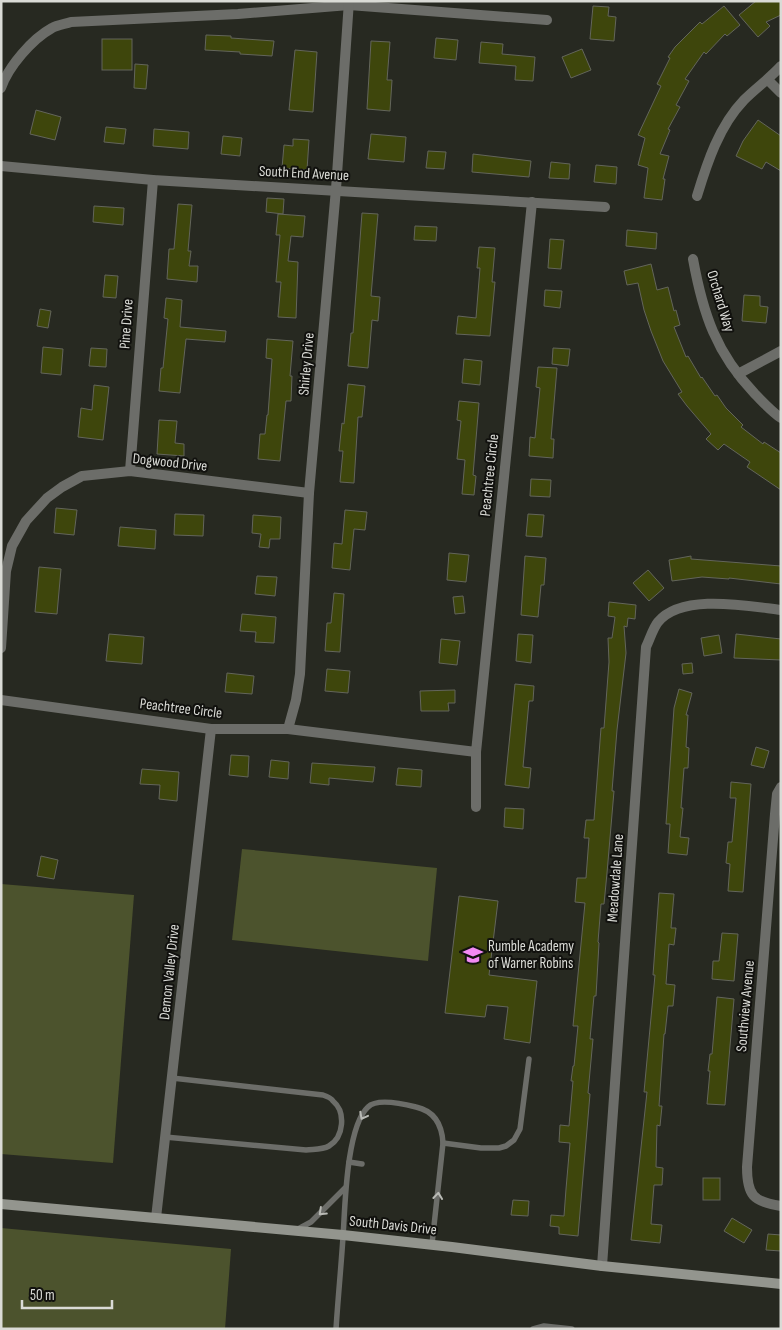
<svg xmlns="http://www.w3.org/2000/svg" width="782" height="1330" font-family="'Sofia Sans Condensed',sans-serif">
<rect width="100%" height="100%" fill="#272921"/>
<g fill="#4c532d">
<path d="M242,849L437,868L428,961L232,940Z"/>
<path d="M1,884L134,895L113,1163L1,1154Z"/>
<path d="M1,1228L231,1249L225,1329H1Z"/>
</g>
<g fill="#3e460c" stroke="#63655b">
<path d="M756,1H781V15L766,22L770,26L758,37L739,15Z"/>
<path d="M593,6L609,7L608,16L616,17L614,41L590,39Z"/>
<path d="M724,6L740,25L727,36L725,34L706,54L704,52L685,79L689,81L676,105L680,107L668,129L670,130L660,154L669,156L663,179H665L662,200L644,198L648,168L638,165L645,138L638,135L661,86L657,84L670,58L668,57L675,47L700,22L702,24Z"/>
<path d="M206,35L231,36V38L274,41L272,56L240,54V52L205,50Z"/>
<path d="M436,38L458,40L456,60L434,58Z"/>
<rect x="102" y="39" width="30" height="31"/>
<path d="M371,41L390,42L387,80H392L390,111L367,109Z"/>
<path d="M481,42L503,44L502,54L535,57L533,81L515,80L516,66L479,63Z"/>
<path d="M582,49L591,70L571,78L562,57Z"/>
<path d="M295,50L317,52L313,112L289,110Z"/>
<path d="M135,64L148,65L146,89L134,88Z"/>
<path d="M36,110L61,117L55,140L30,134Z"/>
<path d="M758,120L781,136V171L766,162L762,169L736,156L743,141Z"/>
<path d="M106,127L126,129L124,144L104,142Z"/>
<path d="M154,129L189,132L188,149L153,146Z"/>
<path d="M371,134L406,137L404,162L368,159Z"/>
<path d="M223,136L242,138L240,156L221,154Z"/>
<path d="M293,139L309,140L307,170L282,168L284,145L293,146Z"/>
<path d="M428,151L446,152L444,169L426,168Z"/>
<path d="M473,154L531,161L529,177L472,172Z"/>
<path d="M551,162L570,164L569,179L549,178Z"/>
<path d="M596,165L617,167L616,184L594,182Z"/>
<path d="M267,198L284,199L283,214L266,212Z"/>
<path d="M178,204L192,205L188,251H191L189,266H198L197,282L167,279L169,249H174Z"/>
<path d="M94,206L124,208L123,225L93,222Z"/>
<path d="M362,213L378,214L371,296L380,297L378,321L372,320L368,368L348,366L351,333H353Z"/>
<path d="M278,214L305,216L303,237L291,236L288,261L298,262L296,318L278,317L281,282H276L280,235H276Z"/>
<path d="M415,226L437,227L436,241L414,240Z"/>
<path d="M627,230L657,233L656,249L626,246Z"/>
<path d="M550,239L564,240L561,269L548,268Z"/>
<path d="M479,247L495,248L492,282H495L490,336L456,334L458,316L476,318L480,268H477Z"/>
<path d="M651,264L657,290L668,287L674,311L676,310L680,325L674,327L686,357L688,356L701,378L702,377L715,396L717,395L726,408L743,425L741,427L763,444L764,442L781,453V490L747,467L750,462L724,444L718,450L706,439L711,434L687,406L678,394L682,392L663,361L651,331L644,310L638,283L627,285L624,271Z"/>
<path d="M105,275L118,276L116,298L103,297Z"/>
<path d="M545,290L562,291L560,308L544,306Z"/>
<path d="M744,295L760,296V306L768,307L766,323L742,321Z"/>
<path d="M166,298L182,300L180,327L226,331L225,342L186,339L180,393L159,391L161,368H163L168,319L164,318Z"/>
<path d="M40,309L51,311L48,328L37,326Z"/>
<path d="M267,339L293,341L290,376H292L291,401H286L280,461L258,459L260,434H265L267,415H268L272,359L266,358Z"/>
<path d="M43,347L63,349L61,375L41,373Z"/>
<path d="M91,348L107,349L106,367L89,366Z"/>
<path d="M553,348L570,349L568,366L552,364Z"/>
<path d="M464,359L482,361L480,385L462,383Z"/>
<path d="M538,367L557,368L551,439H554L553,458L529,456L530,437L535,438L540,388L536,387Z"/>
<path d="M348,384L365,386L362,417H358L354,483L340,482L343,451H339L342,423L344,424Z"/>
<path d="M94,385L109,387L103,440L78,437L81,408L92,410Z"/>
<path d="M459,401L479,403L473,475L476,476L474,495L462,494L465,460L457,459L461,421L457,420Z"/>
<path d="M159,420L177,421L175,443L184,444V456L157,454Z"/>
<path d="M531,479L551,480L550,497L530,496Z"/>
<path d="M56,508L77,510L74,535L54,533Z"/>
<path d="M345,510L367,512L365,530L354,529L350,570L332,568L334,543L342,544Z"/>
<path d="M175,514L204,515L203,536L174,535Z"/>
<path d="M528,514L544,515L542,537L526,536Z"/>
<path d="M253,515L281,517L280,539H270L269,548L259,547L261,534L252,533Z"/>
<path d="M120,527L156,530L155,549L118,546Z"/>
<path d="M449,553L469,555L466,582L447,580Z"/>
<path d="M525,556L546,558L544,585H541L538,617L521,615Z"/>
<path d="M691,556V559L781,566V584L729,578V579L702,577L672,581L669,560Z"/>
<path d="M39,567L61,569L57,614L35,612Z"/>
<path d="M648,570L664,588L649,601L633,583Z"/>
<path d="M257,576L277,577L275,596L255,594Z"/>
<path d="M334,593L344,594L340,652L325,651L327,623H331Z"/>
<path d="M463,596L465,613L455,614L453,597Z"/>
<path d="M609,602L636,605L635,619L628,618L627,627L624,626L626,653L617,730L612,791H614L607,873L604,904H601L598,942L599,943L596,996H594L590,1039H593L588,1093L590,1094L578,1236L559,1234V1227L550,1226L551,1215L564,1216L566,1189L570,1143L559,1142L560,1125L569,1126L573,1081H571L573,1066H574L578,1026H573L585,903L575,902L577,878H586L589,838H584L586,820H594L601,728H604L609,662L608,638H612L615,617L608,616Z"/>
<path d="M242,614L276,617L274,643L255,642L256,632L240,631Z"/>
<path d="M109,634L144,637L142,664L106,661Z"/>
<path d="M518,634L533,635L531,663L516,661Z"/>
<path d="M736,634L781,639V660L734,658Z"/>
<path d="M719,635L722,653L704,656L701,638Z"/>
<path d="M441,639L460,641L457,665L439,663Z"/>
<path d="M692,663L693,673L683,674L682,664Z"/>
<path d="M327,669L350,671L348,693L325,691Z"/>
<path d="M227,673L254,676L252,694L225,692Z"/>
<path d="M515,684L534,686L533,701H529L523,767L531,768L529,788L505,785Z"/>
<path d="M679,689L692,693L686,715H688L686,747L689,748L688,768H684L681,808H683L680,837L689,838L687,855L668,853L670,824H666L674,708Z"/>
<path d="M455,690V703H448L449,711H421L420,691Z"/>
<path d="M756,747L769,751L764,768L751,765Z"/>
<path d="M231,755L249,756L248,777L229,775Z"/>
<path d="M271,760L289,762L288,779L269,777Z"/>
<path d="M312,763L375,767L373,782L329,778V785L310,783Z"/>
<path d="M398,768L422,770L421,787L396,785Z"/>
<path d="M142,769L179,772L177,801L159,799L160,785L140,784Z"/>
<path d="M731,782L751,784L743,892L728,891L730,864L726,863L728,842H732L736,798H730Z"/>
<path d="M505,808L524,809L523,829L504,827Z"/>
<path d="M41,856L58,860L54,879L37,876Z"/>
<path d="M659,893L674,894L671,928H676L674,945L669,944L666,984L675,985L673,1006H668L665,1034H664L659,1106H662L660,1126L657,1125L656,1167L663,1168L662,1185H654L651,1224L662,1225L660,1243L631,1240L647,1092H644L655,975H653Z"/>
<path d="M459,896L498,901L489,975L537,981L530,1043L504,1039L508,1007L487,1005L485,1017L445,1013Z"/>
<path d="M722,933L738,934L734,981L712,979L713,961H719Z"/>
<path d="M717,997L734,999L725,1105L707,1104L710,1071H708L710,1054H712Z"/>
<rect x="703" y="1178" width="17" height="22"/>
<path d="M513,1200L529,1201L528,1216L511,1215Z"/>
<path d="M732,1218L752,1230L744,1243L724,1231Z"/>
<path d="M768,1234L781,1235V1251L766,1250Z"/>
</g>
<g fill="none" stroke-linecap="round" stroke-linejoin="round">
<g stroke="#6c6d69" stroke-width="5.5">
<path d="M165,1137L306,1150C314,1149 322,1150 329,1146C344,1137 346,1112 333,1101C331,1098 326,1096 323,1095L172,1078"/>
<path d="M443,1143L481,1148H499L506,1146L514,1140L520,1129L529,1059"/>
<path d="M349,1162L362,1164"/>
<path d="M298,1229L311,1222L345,1188"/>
<path d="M336,1329C338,1298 341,1268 343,1237C345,1209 346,1127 368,1107C377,1098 404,1104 416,1107C434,1111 442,1125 443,1143L432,1244"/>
<path d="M533,1329L544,1326L572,1329"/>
</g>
<g stroke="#6c6d69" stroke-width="10">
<path d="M768,80L781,93"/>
<path d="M1,88C8,67 32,39 52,28C57,25 65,24 71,22L238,14L349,5L547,20"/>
<path d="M1,166L153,180L605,207"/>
<path d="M697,196C707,163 719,126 744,100C756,88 769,79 781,66"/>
<path d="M693,259C703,314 716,353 755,394C764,403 771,411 781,418"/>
<path d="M738,374L781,351"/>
<path d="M130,471L153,180"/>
<path d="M1,648L6,571L12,546L26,521L47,498L62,487L82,476L130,471L309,493"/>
<path d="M1,700L211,729H288L476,752L532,202"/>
<path d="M288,729L296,700L300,674L309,493L336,189L349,1"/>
<path d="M781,787L777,794L775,814L747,1167C747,1195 753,1202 781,1206"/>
<path d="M476,807V752"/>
<path d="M156,1218L211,729"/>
<path d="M602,1266L646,647C650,639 653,628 658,622C682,593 747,606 781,610"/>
</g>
<path stroke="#93958e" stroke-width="10" d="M1,1204L343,1235L452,1247L602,1266L781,1284"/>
</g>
<defs><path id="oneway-chevron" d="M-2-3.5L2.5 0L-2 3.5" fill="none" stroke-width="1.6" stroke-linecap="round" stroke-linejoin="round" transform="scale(1.25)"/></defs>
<g stroke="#b9bab5">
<use href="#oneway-chevron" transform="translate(363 1116) rotate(118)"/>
<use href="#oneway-chevron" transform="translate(438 1196) rotate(-84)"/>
<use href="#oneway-chevron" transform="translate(322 1212) rotate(137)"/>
</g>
<defs>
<symbol id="school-bare" viewBox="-9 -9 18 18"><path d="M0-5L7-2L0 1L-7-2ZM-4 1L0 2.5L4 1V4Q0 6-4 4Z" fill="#f28af3" stroke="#11110e" stroke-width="2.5" paint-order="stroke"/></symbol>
</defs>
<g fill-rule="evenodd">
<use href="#school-bare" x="459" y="941" width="28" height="28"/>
</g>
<g text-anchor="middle" stroke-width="4" stroke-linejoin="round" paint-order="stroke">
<g font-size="15" fill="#dadbd6" stroke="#11110e">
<text transform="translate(304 173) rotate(3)" y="5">South End Avenue</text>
<text transform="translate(721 301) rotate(73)" y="5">Orchard Way</text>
<text transform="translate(126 324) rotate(-86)" y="5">Pine Drive</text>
<text transform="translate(306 364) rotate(-85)" y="5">Shirley Drive</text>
<text transform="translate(170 462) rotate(6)" y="5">Dogwood Drive</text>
<text transform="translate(489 475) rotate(-84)" y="5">Peachtree Circle</text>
<text transform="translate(181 708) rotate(7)" y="5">Peachtree Circle</text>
<text transform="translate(615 878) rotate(-86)" y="5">Meadowdale Lane</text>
<text transform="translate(169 972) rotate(-84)" y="5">Demon Valley Drive</text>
<text transform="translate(745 1006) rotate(-85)" y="5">Southview Avenue</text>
<text transform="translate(393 1225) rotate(6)" y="5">South Davis Drive</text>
</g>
<g font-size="15" fill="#dadbd6" stroke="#11110e" text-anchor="start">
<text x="488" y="951">Rumble Academy<tspan x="488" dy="17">of Warner Robins</tspan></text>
</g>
</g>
<rect width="782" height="1330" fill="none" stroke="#dadbd6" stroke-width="5"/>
<path d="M22 1300v8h90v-8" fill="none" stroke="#dadbd6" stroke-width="2.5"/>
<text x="30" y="1300" font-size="15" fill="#dadbd6" stroke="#11110e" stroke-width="4" paint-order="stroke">50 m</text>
</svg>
